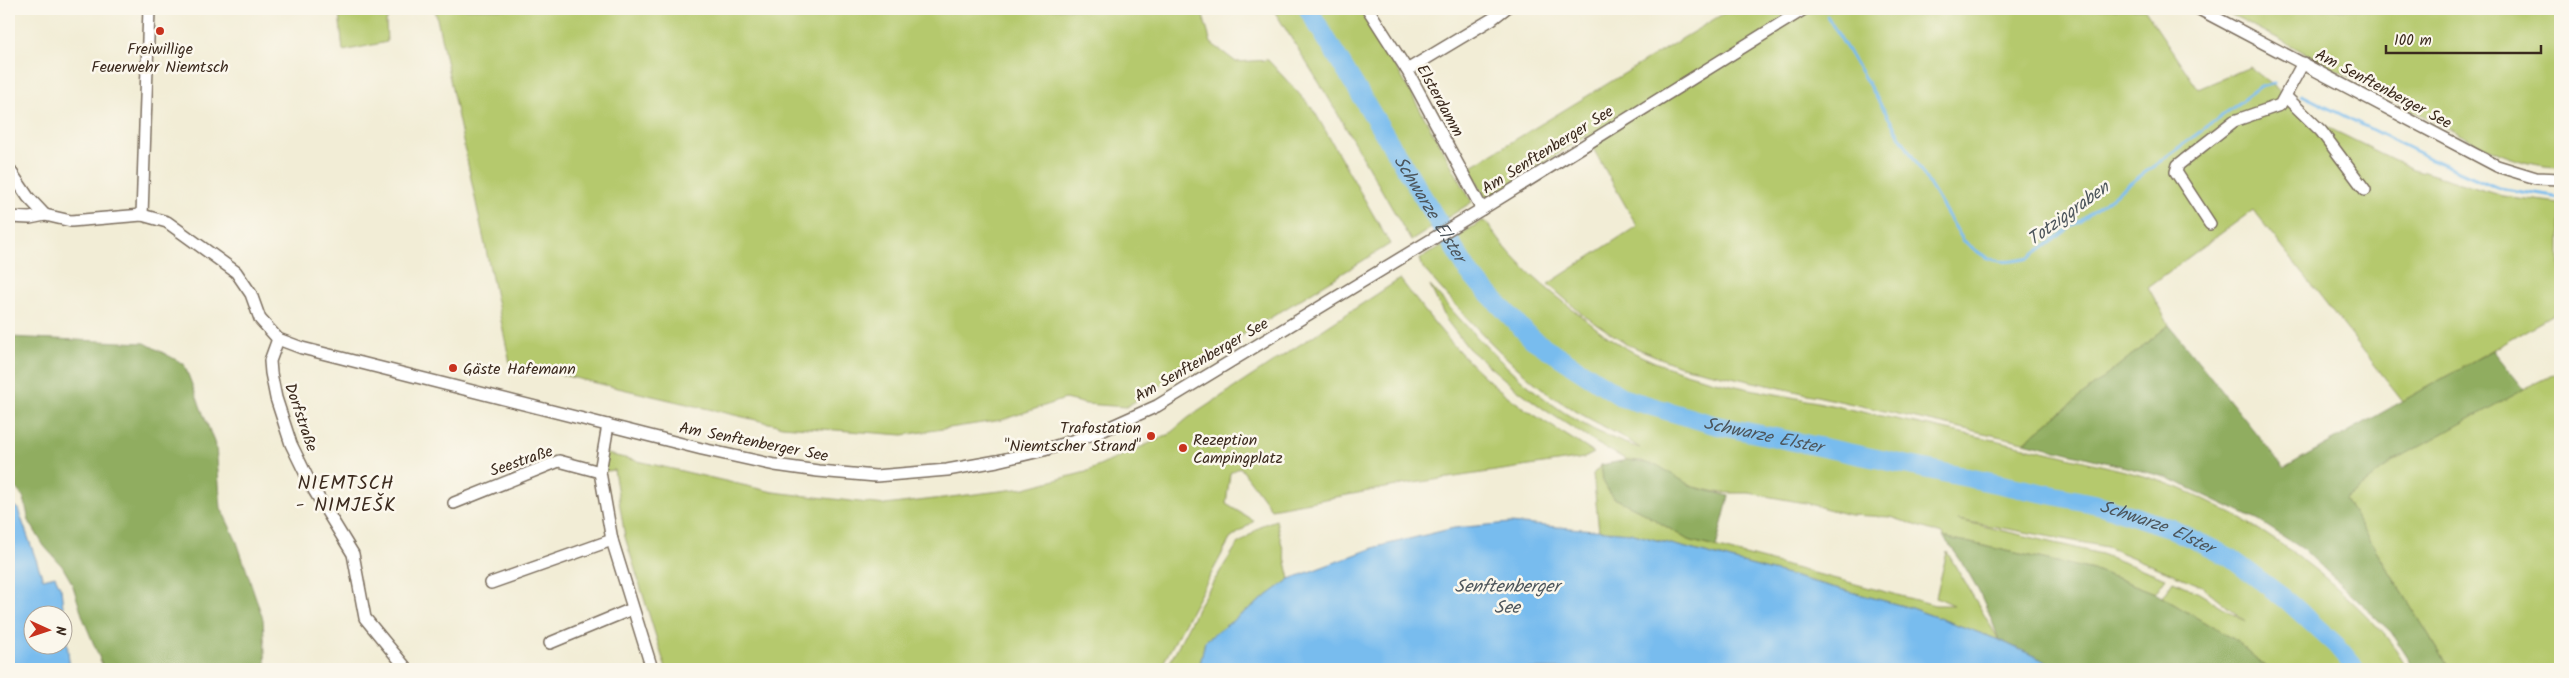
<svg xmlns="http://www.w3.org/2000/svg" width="2569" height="678" font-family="Kalam,sans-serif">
<rect width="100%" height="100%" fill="#fbf7ec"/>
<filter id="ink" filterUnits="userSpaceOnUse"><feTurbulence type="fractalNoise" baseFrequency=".02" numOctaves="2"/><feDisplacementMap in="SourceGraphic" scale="10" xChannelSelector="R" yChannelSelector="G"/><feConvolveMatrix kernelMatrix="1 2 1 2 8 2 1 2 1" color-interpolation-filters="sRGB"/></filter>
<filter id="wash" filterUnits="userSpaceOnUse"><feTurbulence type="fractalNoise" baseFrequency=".0096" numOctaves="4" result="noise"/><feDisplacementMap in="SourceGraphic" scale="20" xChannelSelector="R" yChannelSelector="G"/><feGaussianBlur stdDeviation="1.12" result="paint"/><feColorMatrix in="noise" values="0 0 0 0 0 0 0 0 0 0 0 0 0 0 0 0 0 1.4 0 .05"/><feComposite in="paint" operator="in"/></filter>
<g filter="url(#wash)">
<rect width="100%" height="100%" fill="#f2edd6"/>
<g fill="#b5c96d" stroke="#787a46">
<path d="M295,9H392L386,22L387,42L343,51L339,13Z"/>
<path d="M435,9H1201L1211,43L1236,62L1268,60L1313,109L1390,244L1126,407L1086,404L1065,399L1002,420L903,435L782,426L510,363Z"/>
<path d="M1273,9H1359L1400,74L1472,202L1411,241L1328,97Z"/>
<path d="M1731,9H2144L2198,89L2250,67L2321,124L2411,168L2502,196L2560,203V311L2403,401L2253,210L2148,287L2169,325L2024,442L1677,365L1629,345L1583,315L1548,284L1637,226L1586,136L1486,200L1470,167Z"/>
<path d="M2220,9H2560V167C2516,167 2478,143 2439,124C2365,87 2294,45 2220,9Z"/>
<path d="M1482,221L1487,223C1507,254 1535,280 1564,302C1586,320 1608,339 1633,352C1687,380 1757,390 1817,402C1898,420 1980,436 2060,455C2094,464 2130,471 2163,482C2243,510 2328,572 2384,634C2393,644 2400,658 2408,669H2268L2236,641L2162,597L2173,581L2199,593L2246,622L2202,586L2107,547L1958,520L2101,554L2166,578L2155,593L2098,571L1943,537L1942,534L1891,517L1850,515L1805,503L1749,493H1722L1693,487L1642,461L1627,460L1596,443L1545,410L1509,383L1469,349L1447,321L1430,286C1488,351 1554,424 1640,448C1612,429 1580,416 1552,396C1503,360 1463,314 1423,268L1420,259Z"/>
<path d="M1400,279C1432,321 1464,362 1505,394C1533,416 1564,433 1594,453L1584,458L1407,484L1271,509L1240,467L1230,473L1226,504L1254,521L1230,539L1160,669H666L625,537L614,470L600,472L603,453L773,492L885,505L1025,488L1086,472L1168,435L1188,418Z"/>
<path d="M2560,372V669H2450L2345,500L2393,461L2517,392Z"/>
<path d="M1601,465L1603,481L1612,497L1639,510L1688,540L1935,605H1954L1936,597L1947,552L1999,640L1911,608L1630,533L1599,531L1593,474Z"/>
<path d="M1276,520L1290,579L1205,641L1199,669H1178L1168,666L1200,603L1237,545L1262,525Z"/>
</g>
<g fill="#90ad60" stroke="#666c3f">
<path d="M2169,325L2284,468L2493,350L2524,389L2393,461L2345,500L2450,669H2415L2391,632L2303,549L2259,521L2166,477L2024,442Z"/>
<path d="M9,337L145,343L184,364L216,447L221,508L237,542L263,619L266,669H104L83,618L72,583L62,566L44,546L29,521L24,498L9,480Z"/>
<path d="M1627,460L1657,465L1693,487L1729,496L1716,547L1688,540L1639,510L1612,497L1603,481L1601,465Z"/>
<path d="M1943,537L2098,571L2155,593L2236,641L2268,669H2062L1999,640C1986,602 1969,568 1943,537Z"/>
</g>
<g fill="#78bcee" stroke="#5a7386" fill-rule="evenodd">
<path d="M9,502L18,509L43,579L55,576L61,589L70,669H9ZM32,616H62V646H32Z"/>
<path d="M1510,523L1630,533L1911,608L1999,640L2062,669H1199L1205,641L1290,579L1376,547L1454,528Z"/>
</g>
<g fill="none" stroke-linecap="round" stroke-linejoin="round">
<g stroke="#78bcee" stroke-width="3">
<path d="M1827,16L1963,240C1987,261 1997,266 2029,258L2261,87L2274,83"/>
<path d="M2302,95L2433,160L2498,188L2560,198"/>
</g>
<path stroke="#78bcee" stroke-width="19" id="s1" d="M1308,9L1470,274L1532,339L1623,398L1715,425L2100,505L2170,528L2229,557L2288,601L2336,645L2356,669"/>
</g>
</g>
<g filter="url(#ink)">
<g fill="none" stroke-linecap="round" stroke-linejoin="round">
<defs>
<g id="minor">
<path d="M1368,9L1407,70L1482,209"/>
<path d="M2199,9L2497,166L2536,178L2560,179"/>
<path d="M1407,70L1492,19L1505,9"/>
<path d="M2286,97L2321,131L2365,190"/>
<path d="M9,169L28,197L45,215"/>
<path d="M142,215L149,9"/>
<path d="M9,217L30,218L45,215L71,221L142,215L167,222L236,272L251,294L260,319L278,339L302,348L702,449L775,465L818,471L876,476L947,470L997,461L1044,450L1097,433L1157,406L1482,209L1804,9"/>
<path d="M2210,224L2176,172L2178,165L2234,121L2280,105L2303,63"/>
<path d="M278,339L270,361L271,373L276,398L291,444L312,487L353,554L365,618L407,669"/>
<path d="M608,425L600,472L612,540L652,669"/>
<path d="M454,503L559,461L600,472"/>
<path d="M491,583L612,540"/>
<path d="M550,643L632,609"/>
</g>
</defs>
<use href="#minor" stroke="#7b6e5e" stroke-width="14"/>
<use href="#minor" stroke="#fff" stroke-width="11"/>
</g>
</g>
<g fill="#c8321e" stroke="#fbf7ec" stroke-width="2">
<circle cx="160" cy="31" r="5"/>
<circle cx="453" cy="368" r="5"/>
<circle cx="1151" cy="436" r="5"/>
<circle cx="1183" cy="448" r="5"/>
</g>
<g text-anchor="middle" stroke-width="5" stroke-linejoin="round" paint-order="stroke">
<g font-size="16" fill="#3b2a1e" stroke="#fbf7ec" text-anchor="start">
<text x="160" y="54" text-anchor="middle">Freiwillige<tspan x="160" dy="18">Feuerwehr Niemtsch</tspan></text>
<text x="463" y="374">Gäste Hafemann</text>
<text x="1141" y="433" text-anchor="end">Trafostation<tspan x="1141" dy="18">"Niemtscher Strand"</tspan></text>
<text x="1193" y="445">Rezeption<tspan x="1193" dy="18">Campingplatz</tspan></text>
</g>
<g font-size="16" fill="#3b2a1e" stroke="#fbf7ec">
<text transform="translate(2384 88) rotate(28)" y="6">Am Senftenberger See</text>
<text transform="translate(1441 100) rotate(61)" y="6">Elsterdamm</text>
<text transform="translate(1547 149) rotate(-32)" y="6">Am Senftenberger See</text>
<text transform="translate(1201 359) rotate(-30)" y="6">Am Senftenberger See</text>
<text transform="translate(302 417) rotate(71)" y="6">Dorfstraße</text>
<text transform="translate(754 441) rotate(11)" y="6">Am Senftenberger See</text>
<text transform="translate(521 460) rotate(-19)" y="6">Seestraße</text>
</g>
<g font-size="18" font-style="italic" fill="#4d565c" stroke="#fbf7ec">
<text dy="6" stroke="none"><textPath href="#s1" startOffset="234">Schwarze Elster</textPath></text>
<text transform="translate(2068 213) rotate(-36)" y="6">Totziggraben</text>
<text dy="6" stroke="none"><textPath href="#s1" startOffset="654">Schwarze Elster</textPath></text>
<text dy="6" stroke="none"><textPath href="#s1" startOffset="1059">Schwarze Elster</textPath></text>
<text x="1507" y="592">Senftenberger<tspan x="1507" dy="21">See</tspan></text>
</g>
<g font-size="19" letter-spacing="1" fill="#3b2a1e" stroke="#fbf7ec">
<text x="346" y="489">NIEMTSCH<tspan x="346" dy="22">- NIMJEŠK</tspan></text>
</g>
</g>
<rect width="2569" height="678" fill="none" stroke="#fbf7ec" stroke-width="30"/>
<g transform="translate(48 630) rotate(93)"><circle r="24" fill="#fbf7ec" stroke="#aea59a"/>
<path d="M0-4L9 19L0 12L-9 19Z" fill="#c8321e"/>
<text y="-8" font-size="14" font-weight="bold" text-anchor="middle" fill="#3b2a1e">N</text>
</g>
<path d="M2386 45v8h155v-8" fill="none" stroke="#3b2a1e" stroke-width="2.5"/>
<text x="2394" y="45" font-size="15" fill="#3b2a1e" stroke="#fbf7ec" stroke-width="4" paint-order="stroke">100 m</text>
</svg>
